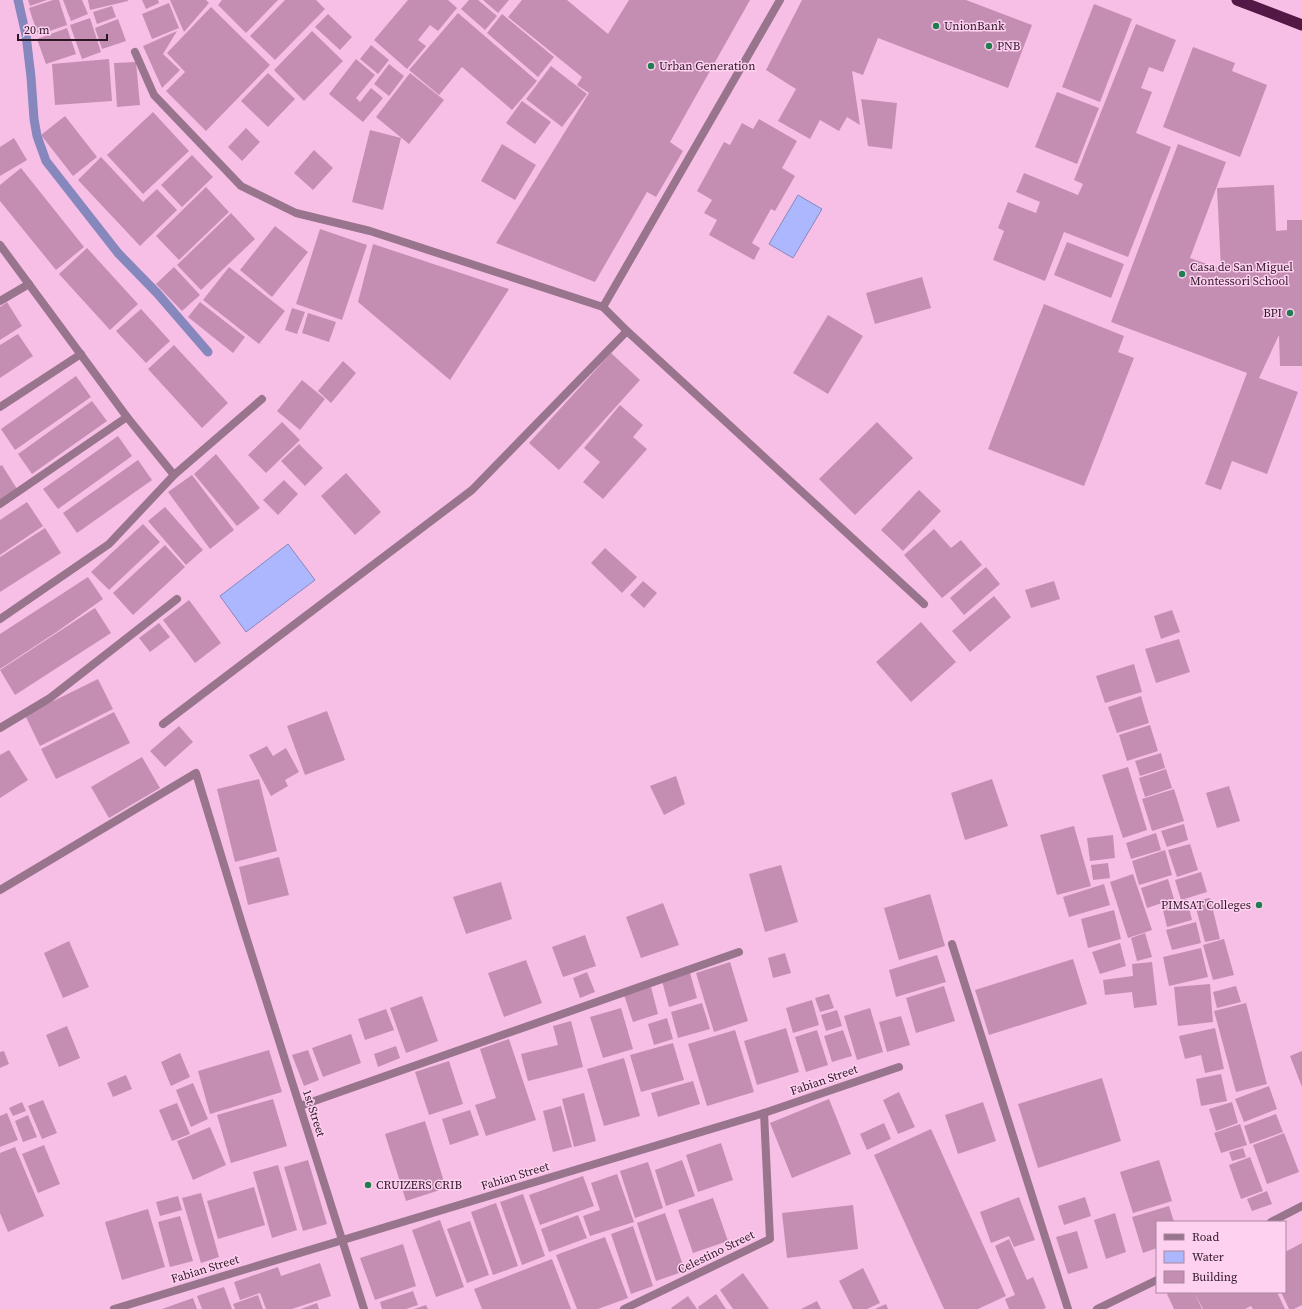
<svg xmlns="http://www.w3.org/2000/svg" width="1302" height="1309" font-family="'Source Serif 4',serif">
<rect width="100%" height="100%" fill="#f8bfe6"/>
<g fill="#adb7fe" stroke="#8687bd">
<path d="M798,195L822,209L793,258L769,244Z"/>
<path d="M288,544L315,580L246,632L220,596Z"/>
</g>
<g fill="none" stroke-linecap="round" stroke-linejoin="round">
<path stroke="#8687bd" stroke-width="9" d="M18,0L26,35L31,77L34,119L37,136L46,161L118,253L157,293L208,352"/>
</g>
<g fill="#c48eb3">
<path d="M28,0H47L30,6Z"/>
<path d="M53,0H59L67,25L38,35L29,8Z"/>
<path d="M63,0H82L88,14L71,21Z"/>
<path d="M88,0H128V1L90,10Z"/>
<path d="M142,0H158L159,3L146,9Z"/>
<path d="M170,0H206L209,3L184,32Z"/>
<path d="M222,0H278L246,33L218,5Z"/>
<path d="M285,0H316L325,9L275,60L250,36Z"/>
<path d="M408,0H448L457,8L438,31L430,25L418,40L426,46L407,69L374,40Z"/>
<path d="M469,0H478L497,16L485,30L461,9Z"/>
<path d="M483,0H509L498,13Z"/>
<path d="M522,0H567L608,34L629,0H750L670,142L683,151L656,197L647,192L595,282L496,243L589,93L577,85L582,77L508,17Z"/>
<path d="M802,0H966L1032,25L1008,88L878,38L863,75L852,71L860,125L847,117L839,131L820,120L810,139L778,121L796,89L766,70Z"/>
<path d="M169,3L179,28L152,39L142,14Z"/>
<path d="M1094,4L1132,19L1100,102L1062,87Z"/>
<path d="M112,6L116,17L97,24L93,12Z"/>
<path d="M211,7L270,65L206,131L166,91L185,72L167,53Z"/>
<path d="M458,13L537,81L512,110L462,67L439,95L409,70Z"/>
<path d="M328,14L352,37L340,50L315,27Z"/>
<path d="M502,14L554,57L538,77L487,33Z"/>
<path d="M90,18L101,52L82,59L70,25Z"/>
<path d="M118,19L126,41L102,49L95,28Z"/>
<path d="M1136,24L1176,40L1163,72L1149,67L1141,88L1152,92L1136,133L1171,147L1128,257L1064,232L1045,281L993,260L1004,231L998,228L1008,202L1036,213L1040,202L1016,192L1024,173L1078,195L1083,184L1074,180Z"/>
<path d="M67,28L76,54L46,64L37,39Z"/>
<path d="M177,31L163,54L180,70L162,88L143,46Z"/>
<path d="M312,31L343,61L304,101L274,70Z"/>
<path d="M371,45L389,60L378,74L360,59Z"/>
<path d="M1193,47L1235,63L1232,71L1267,85L1240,157L1163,127Z"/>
<path d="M109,59L112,101L55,105L52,64Z"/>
<path d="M356,59L375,75L356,98L360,102L371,88L383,98L363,122L329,94Z"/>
<path d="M136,62L140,105L117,107L114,63Z"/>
<path d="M389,64L404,76L389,96L374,84Z"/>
<path d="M551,66L587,94L562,127L526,99Z"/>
<path d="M268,73L295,99L268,127L241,101Z"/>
<path d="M410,73L444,100L409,144L376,117Z"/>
<path d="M1057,92L1099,108L1077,164L1035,147Z"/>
<path d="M861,99L897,103L892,149L868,146Z"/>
<path d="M522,101L551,122L535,144L506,123Z"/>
<path d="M153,112L189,151L143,194L107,155Z"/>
<path d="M65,116L97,157L73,176L41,135Z"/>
<path d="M759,119L797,141L782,168L795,176L775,211L771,209L752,243L760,248L754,260L709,235L717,220L704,213L712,200L697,191L724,142L730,145L742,123L753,129Z"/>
<path d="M246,128L260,142L242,161L228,147Z"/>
<path d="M370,130L401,138L383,210L352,202Z"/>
<path d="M14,138L27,160L0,176V147Z"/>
<path d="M502,144L536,165L515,200L481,181Z"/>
<path d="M1178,144L1226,162L1190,258L1221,269L1217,188L1274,185L1276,231L1287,230V220H1302V366H1280L1279,335L1259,378L1298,392L1267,474L1232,461L1221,490L1205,484L1247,373L1111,322Z"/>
<path d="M314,150L333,168L313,190L294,173Z"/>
<path d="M192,155L213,177L182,207L161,185Z"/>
<path d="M101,157L143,202L157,189L177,210L140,246L78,180Z"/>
<path d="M21,168L84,247L56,270L0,201V185Z"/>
<path d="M206,187L229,212L179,260L156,236Z"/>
<path d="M231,213L255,239L201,290L177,265Z"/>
<path d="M275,226L308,252L272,297L240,270Z"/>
<path d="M320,229L367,245L342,320L296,304Z"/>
<path d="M1067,242L1124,264L1111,298L1054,275Z"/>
<path d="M373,244L509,289L450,380L358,302Z"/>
<path d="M87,248L138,304L110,330L59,274Z"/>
<path d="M174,267L200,295L182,311L156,284Z"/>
<path d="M229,267L285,311L259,344L203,300Z"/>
<path d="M922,277L931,308L875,324L866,293Z"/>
<path d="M7,302L22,326L0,340V307Z"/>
<path d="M200,302L245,337L233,353L188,317Z"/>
<path d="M1044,304L1124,336L1118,352L1134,358L1084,486L988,449Z"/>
<path d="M292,308L305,312L297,334L285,330Z"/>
<path d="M141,309L170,341L146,363L116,331Z"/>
<path d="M308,313L336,322L329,342L302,333Z"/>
<path d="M828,315L863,336L828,394L793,373Z"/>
<path d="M18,334L33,356L0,378V345Z"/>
<path d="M174,345L228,403L202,428L148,369Z"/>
<path d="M611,353L640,380L559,470L529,443Z"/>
<path d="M343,361L356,373L331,403L318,391Z"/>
<path d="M76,376L91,397L15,450L1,429Z"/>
<path d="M302,380L325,399L300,430L277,411Z"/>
<path d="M92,401L107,421L32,474L18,454Z"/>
<path d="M620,405L643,425L633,437L647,449L603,499L583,482L600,462L584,448Z"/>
<path d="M282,422L300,440L266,473L248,455Z"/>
<path d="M877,422L913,458L855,515L819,479Z"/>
<path d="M118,436L132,456L58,509L43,489Z"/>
<path d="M299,444L323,468L305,486L281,461Z"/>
<path d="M216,454L260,508L237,526L194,474Z"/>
<path d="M138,460L152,480L77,533L63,513Z"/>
<path d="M2,465L17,489L0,500V466Z"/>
<path d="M346,473L381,512L355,535L321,496Z"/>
<path d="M192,475L234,530L210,549L168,492Z"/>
<path d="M284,480L298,494L278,515L263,500Z"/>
<path d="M919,490L941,511L903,551L881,530Z"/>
<path d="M27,502L43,526L0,555V520Z"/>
<path d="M165,507L203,550L186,565L148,521Z"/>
<path d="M143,524L160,542L109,590L91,572Z"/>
<path d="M45,528L61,553L0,592V557Z"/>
<path d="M934,529L951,548L961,540L982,565L942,598L904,555Z"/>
<path d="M165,545L185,567L133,615L113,593Z"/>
<path d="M605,548L637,577L622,593L591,563Z"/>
<path d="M986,567L1000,584L964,615L950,598Z"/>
<path d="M88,577L103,599L58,631L0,669V634Z"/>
<path d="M643,581L657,593L644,608L630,595Z"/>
<path d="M1054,581L1060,599L1031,608L1025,590Z"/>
<path d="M994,596L1011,617L970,652L952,631Z"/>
<path d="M189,600L221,643L195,663L163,620Z"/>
<path d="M95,608L111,633L15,695L0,670Z"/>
<path d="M1172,610L1180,632L1161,639L1154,616Z"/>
<path d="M921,622L956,662L911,702L876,662Z"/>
<path d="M159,623L170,637L150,652L139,638Z"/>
<path d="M1179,639L1190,672L1156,683L1145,649Z"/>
<path d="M1134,664L1142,692L1105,703L1096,676Z"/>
<path d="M98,679L113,709L40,746L25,715Z"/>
<path d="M1141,696L1149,723L1117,733L1108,707Z"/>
<path d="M327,711L345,760L305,775L287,726Z"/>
<path d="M114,712L130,743L56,779L41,749Z"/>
<path d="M1150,725L1158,751L1127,761L1119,735Z"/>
<path d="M179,726L193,742L165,767L150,751Z"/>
<path d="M267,746L273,756L286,748L299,772L285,780L288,786L271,796L249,755Z"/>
<path d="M9,750L28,780L0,798V755Z"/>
<path d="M1161,753L1165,768L1140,776L1135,761Z"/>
<path d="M142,757L160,788L109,818L91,787Z"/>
<path d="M1128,767L1147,830L1123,838L1102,775Z"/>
<path d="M1166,769L1172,788L1145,797L1139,778Z"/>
<path d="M676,776L685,804L664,815L650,786Z"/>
<path d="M259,779L277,851L235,862L217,789Z"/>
<path d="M992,779L1008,826L965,840L951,793Z"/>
<path d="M1229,786L1240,821L1217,828L1206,793Z"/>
<path d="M1174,789L1184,821L1152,831L1142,799Z"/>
<path d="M1184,824L1188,840L1167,847L1161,831Z"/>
<path d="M1074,826L1091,886L1057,895L1040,835Z"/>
<path d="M1156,833L1161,850L1131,859L1126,843Z"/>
<path d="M1113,835L1115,858L1090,861L1087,838Z"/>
<path d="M1190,844L1198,870L1177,877L1168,850Z"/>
<path d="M1165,850L1172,875L1139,885L1132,861Z"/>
<path d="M279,857L289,895L248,905L239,867Z"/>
<path d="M1108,863L1110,878L1093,880L1091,865Z"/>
<path d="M781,865L798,922L765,932L749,874Z"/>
<path d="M1201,872L1207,892L1181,900L1175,880Z"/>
<path d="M1133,874L1152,930L1128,938L1110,882Z"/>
<path d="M1168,879L1174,899L1147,908L1141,888Z"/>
<path d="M501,882L512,919L466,934L453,897Z"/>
<path d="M1104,884L1110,905L1069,917L1063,897Z"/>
<path d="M930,894L945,946L899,960L884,908Z"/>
<path d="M1210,898L1220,939L1205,942L1194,901Z"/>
<path d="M1187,899L1192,920L1167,927L1162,906Z"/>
<path d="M663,903L679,945L641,958L626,917Z"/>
<path d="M1114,910L1121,939L1088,948L1081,919Z"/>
<path d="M1196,922L1201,943L1172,950L1166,930Z"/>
<path d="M1145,933L1152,957L1137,961L1131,938Z"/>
<path d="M585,935L596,966L563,977L552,947Z"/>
<path d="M1224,939L1234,975L1213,980L1203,945Z"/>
<path d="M69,941L89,987L63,998L44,953Z"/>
<path d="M1120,943L1126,966L1100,974L1092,952Z"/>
<path d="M1201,948L1208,977L1169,986L1163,957Z"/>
<path d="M785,953L791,973L773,978L768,958Z"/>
<path d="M937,955L946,982L896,997L889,970Z"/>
<path d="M1073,959L1087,1004L989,1035L975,990Z"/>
<path d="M526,960L542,1003L504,1017L488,973Z"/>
<path d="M730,962L748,1021L714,1032L696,973Z"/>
<path d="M1152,962L1157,1005L1134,1008L1132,992L1105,995L1103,980L1133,976L1132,964Z"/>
<path d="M587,972L595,992L580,998L573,978Z"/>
<path d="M690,973L697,998L669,1007L662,981Z"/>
<path d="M1210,984L1213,1022L1178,1026L1174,987Z"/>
<path d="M944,986L955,1021L916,1033L906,998Z"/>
<path d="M1236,986L1241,1002L1217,1008L1213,992Z"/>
<path d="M651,987L658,1014L633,1022L624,995Z"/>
<path d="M829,994L834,1008L820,1012L815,998Z"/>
<path d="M422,996L438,1041L406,1053L390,1008Z"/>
<path d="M812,1000L819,1025L793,1033L786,1008Z"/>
<path d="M702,1003L710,1029L678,1038L671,1012Z"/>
<path d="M1246,1003L1267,1084L1236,1092L1214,1011Z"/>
<path d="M621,1008L633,1049L603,1058L590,1017Z"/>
<path d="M870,1008L883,1052L857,1060L844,1016Z"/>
<path d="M386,1009L394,1030L365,1040L358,1019Z"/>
<path d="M837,1010L842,1026L826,1031L821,1015Z"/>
<path d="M901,1016L910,1045L887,1052L879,1022Z"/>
<path d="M667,1018L673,1039L654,1045L648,1024Z"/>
<path d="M571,1021L583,1067L528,1081L521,1054L558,1045L553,1026Z"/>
<path d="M67,1026L80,1058L59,1067L46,1035Z"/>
<path d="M786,1028L799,1072L757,1085L744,1041Z"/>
<path d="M1215,1028L1224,1069L1205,1073L1201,1055L1185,1059L1179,1036Z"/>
<path d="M735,1030L754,1092L707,1106L688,1044Z"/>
<path d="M817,1030L828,1065L806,1072L795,1037Z"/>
<path d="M843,1030L852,1056L832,1062L824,1036Z"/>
<path d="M351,1034L361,1063L323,1077L312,1048Z"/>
<path d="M509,1039L536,1120L486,1136L475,1105L496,1098L480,1049Z"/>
<path d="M673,1043L684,1080L641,1092L630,1055Z"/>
<path d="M396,1046L400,1058L378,1067L374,1054Z"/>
<path d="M269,1050L282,1092L210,1114L198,1071Z"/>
<path d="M308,1050L319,1080L304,1086L292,1055Z"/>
<path d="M4,1051L9,1064L0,1068V1052Z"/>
<path d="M1302,1051V1087L1290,1056Z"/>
<path d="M180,1053L190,1077L171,1086L161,1062Z"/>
<path d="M624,1058L640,1116L604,1126L587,1069Z"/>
<path d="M449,1061L463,1104L429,1115L415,1072Z"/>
<path d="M1221,1074L1227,1101L1201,1106L1196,1079Z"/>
<path d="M126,1075L132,1089L113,1097L107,1083Z"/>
<path d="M1102,1078L1121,1141L1038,1168L1018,1104Z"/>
<path d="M693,1081L700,1104L658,1117L651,1093Z"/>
<path d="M193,1083L208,1119L191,1127L176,1090Z"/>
<path d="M1269,1086L1277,1109L1244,1122L1235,1099Z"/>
<path d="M899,1092L915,1127L898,1134L883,1100Z"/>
<path d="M584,1093L596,1141L574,1147L562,1099Z"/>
<path d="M273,1099L287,1146L231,1163L217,1115Z"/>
<path d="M829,1099L851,1154L792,1178L770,1123Z"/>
<path d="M43,1100L57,1133L42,1139L28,1106Z"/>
<path d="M22,1102L26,1111L13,1116L9,1108Z"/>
<path d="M983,1102L996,1141L958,1154L945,1115Z"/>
<path d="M1232,1102L1238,1123L1216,1131L1209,1109Z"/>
<path d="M177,1103L190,1134L172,1141L159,1110Z"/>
<path d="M561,1106L572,1147L553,1152L543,1111Z"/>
<path d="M470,1110L479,1135L450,1145L442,1119Z"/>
<path d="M7,1113L18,1140L0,1147V1116Z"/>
<path d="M1276,1114L1283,1132L1250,1144L1244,1126Z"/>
<path d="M28,1115L37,1137L23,1142L15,1121Z"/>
<path d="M425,1121L446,1188L406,1201L385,1134Z"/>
<path d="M884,1123L891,1139L867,1150L860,1134Z"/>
<path d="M1240,1124L1247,1145L1221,1153L1214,1133Z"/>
<path d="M210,1127L226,1165L193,1180L177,1141Z"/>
<path d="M931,1129L1006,1296L978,1309H944L874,1155Z"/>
<path d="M1284,1133L1299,1172L1267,1184L1253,1145Z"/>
<path d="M721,1143L733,1180L698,1192L686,1155Z"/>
<path d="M44,1145L60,1184L38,1193L22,1154Z"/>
<path d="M15,1147L44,1216L8,1232L0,1213V1153Z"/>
<path d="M1243,1148L1246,1157L1232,1161L1229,1152Z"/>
<path d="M1250,1157L1263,1191L1241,1199L1229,1165Z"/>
<path d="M308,1160L327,1224L303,1231L284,1167Z"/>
<path d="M682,1160L695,1196L666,1206L655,1170Z"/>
<path d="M1159,1160L1172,1201L1133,1213L1120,1172Z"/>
<path d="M648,1162L663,1208L635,1218L620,1171Z"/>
<path d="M278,1165L297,1230L272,1238L253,1172Z"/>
<path d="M617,1174L634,1222L590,1236L583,1216L600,1210L591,1183Z"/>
<path d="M583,1176L594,1206L540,1225L529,1195Z"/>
<path d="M254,1187L265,1225L218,1239L207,1201Z"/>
<path d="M1267,1191L1272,1204L1252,1211L1247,1199Z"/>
<path d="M201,1193L219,1257L201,1263L182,1198Z"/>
<path d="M523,1194L545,1256L522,1265L500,1202Z"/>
<path d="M178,1196L182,1210L160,1216L156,1202Z"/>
<path d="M1019,1197L1035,1240L1014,1247L1009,1236L991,1243L980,1212Z"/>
<path d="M1085,1197L1091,1216L1064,1225L1058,1206Z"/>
<path d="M713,1198L728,1241L693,1253L678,1210Z"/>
<path d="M496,1203L518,1266L493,1275L471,1212Z"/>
<path d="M853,1205L858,1249L787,1258L782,1213Z"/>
<path d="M1169,1206L1174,1222H1157V1248L1143,1253L1132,1217Z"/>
<path d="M148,1209L165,1267L122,1280L105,1222Z"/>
<path d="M665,1213L685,1271L656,1281L637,1223Z"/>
<path d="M1115,1213L1126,1252L1106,1259L1094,1220Z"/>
<path d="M578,1215L587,1238L549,1252L541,1229Z"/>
<path d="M180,1216L193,1261L170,1267L158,1222Z"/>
<path d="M440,1220L464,1287L436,1297L412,1230Z"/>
<path d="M470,1221L489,1275L467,1283L447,1229Z"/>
<path d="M633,1226L653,1286L631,1294L611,1234Z"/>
<path d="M1077,1231L1088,1268L1068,1274L1056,1237Z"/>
<path d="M605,1237L628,1298L598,1309H577L556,1255Z"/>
<path d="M1009,1239L1027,1280L1033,1277L1046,1308L1043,1309H1009L1005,1299L1015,1295L995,1246Z"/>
<path d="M1302,1243V1305L1294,1309H1289L1281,1292H1285V1252Z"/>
<path d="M403,1244L416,1286L375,1300L360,1258Z"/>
<path d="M552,1259L571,1309H482L474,1289Z"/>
<path d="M320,1263L331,1296L292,1309H266L260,1293L240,1300L234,1282L278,1267L281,1276Z"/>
<path d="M863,1268L880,1303L867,1309H853L839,1281Z"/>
<path d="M743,1273L769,1309H733L720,1290Z"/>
<path d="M224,1287L232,1309H202L197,1296Z"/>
<path d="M413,1291L418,1305L406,1309H382L380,1302Z"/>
<path d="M1172,1292H1277L1285,1309H1253L1251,1306L1245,1309H1203L1195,1294L1202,1309H1174L1167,1294Z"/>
<path d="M716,1294L726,1309H699L698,1307Z"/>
<path d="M258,1295L263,1309H235L233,1304Z"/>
<path d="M688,1296L697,1309H672L671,1308Z"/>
<path d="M193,1298L197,1309H162Z"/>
<path d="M817,1301L821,1309H801Z"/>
<path d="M317,1303L319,1309H301Z"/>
<path d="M886,1304L888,1309H875Z"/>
<path d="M426,1305L428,1309H414Z"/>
</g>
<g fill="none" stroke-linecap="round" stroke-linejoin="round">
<path stroke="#98748d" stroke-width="8" d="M163,724L472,490L627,331"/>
<g stroke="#98748d" stroke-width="8">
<path d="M135,52L154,95L241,186L296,213L370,231L603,307L627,331L924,604"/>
<path d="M0,245L127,417L174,475"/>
<path d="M0,301L29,284"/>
<path d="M603,307L780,0"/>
<path d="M0,407L81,354"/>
<path d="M0,504L127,417"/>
<path d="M0,619L109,544L174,475L262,399"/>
<path d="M0,728L50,698L177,599"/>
<path d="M0,890L196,773L242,924L364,1309"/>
<path d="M952,944L1068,1309"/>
<path d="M300,1106L739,952"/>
<path d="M114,1309L764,1113L899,1067"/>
<path d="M624,1309L770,1239L764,1113"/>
</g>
<g stroke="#98748d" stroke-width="8">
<path d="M1271,1222L1302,1206"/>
<path d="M1097,1309L1157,1280"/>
</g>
<path stroke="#541846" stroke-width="11" d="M1237,0L1302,25"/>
</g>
<g fill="#227c52" stroke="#ffd1f0" stroke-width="1.5">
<circle cx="936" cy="26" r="4"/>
<circle cx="989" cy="46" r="4"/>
<circle cx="651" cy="66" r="4"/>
<circle cx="1182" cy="274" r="4"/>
<circle cx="1290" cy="313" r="4"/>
<circle cx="1259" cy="905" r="4"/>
<circle cx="368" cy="1185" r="4"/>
</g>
<g text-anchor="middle" stroke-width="3" stroke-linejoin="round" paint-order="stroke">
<g font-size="12" fill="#2c1726" stroke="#ffd1f0" text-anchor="start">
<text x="944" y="30">UnionBank</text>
<text x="997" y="50">PNB</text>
<text x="659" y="70">Urban Generation</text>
<text x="1190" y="271">Casa de San Miguel<tspan x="1190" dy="14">Montessori School</tspan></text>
<text x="1282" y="317" text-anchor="end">BPI</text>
<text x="1251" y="909" text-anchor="end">PIMSAT Colleges</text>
<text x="376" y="1189">CRUIZERS CRIB</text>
</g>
<g font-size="12" fill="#2c1726" stroke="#ffd1f0">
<text transform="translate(824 1080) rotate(-19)" y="4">Fabian Street</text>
<text transform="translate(314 1113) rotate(72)" y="4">1st Street</text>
<text transform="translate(515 1176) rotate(-17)" y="4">Fabian Street</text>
<text transform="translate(716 1252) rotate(-26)" y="4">Celestino Street</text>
<text transform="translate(205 1269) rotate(-17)" y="4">Fabian Street</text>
</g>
</g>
<rect x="1156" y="1221" width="130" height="72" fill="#ffd1f0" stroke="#ab879f"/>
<rect x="1164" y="1234" width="20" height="6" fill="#98748d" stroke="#ab879f"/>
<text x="1192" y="1241" font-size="12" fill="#2c1726">Road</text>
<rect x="1164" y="1251" width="20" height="12" fill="#adb7fe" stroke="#ab879f"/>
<text x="1192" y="1261" font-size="12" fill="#2c1726">Water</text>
<rect x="1164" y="1271" width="20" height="12" fill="#c48eb3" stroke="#ab879f"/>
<text x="1192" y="1281" font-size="12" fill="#2c1726">Building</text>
<path d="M18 34v6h89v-6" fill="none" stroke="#2c1726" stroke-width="2"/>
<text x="24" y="34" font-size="12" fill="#2c1726" stroke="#ffd1f0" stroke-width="3" paint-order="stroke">20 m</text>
</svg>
